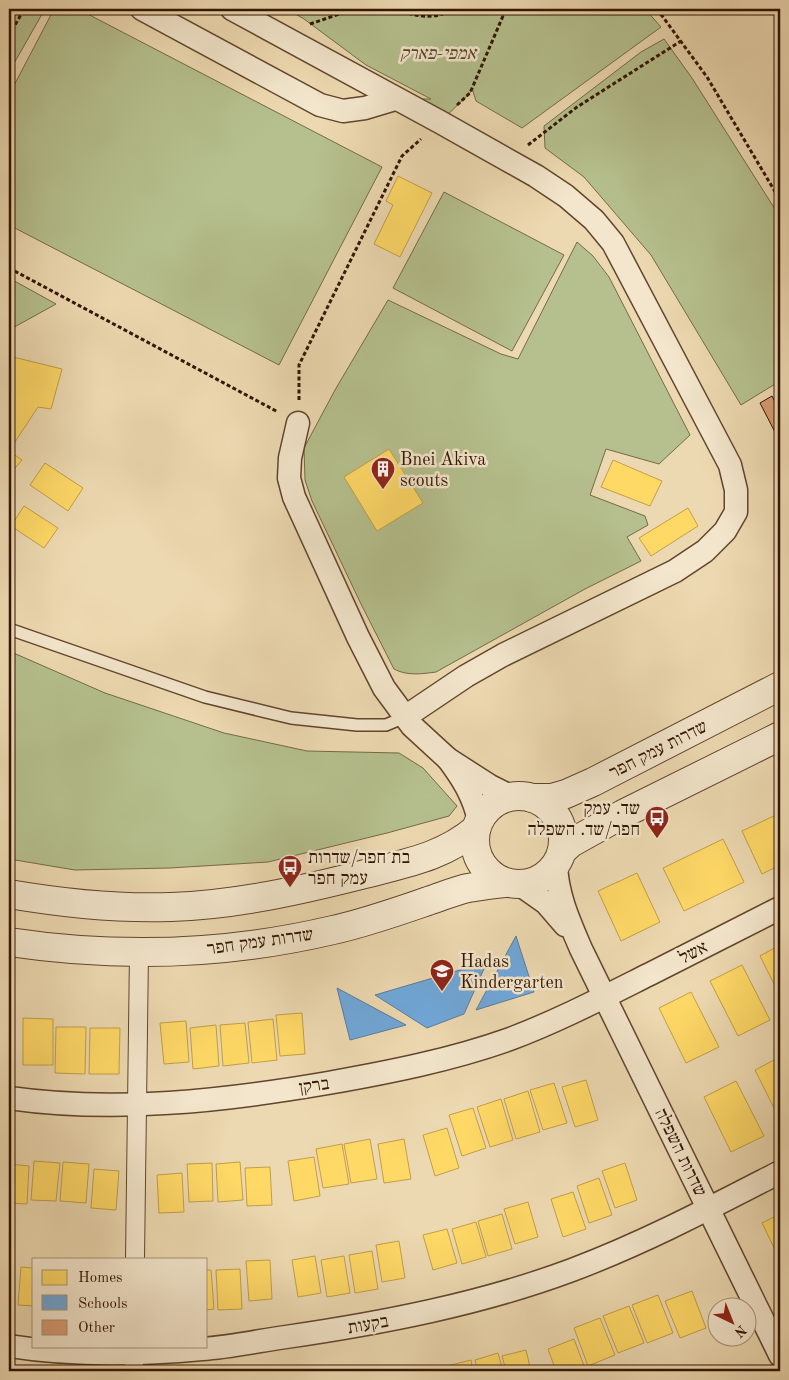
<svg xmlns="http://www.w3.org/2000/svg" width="789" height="1380" font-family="'Old Standard TT','Frank Ruhl Libre',serif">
<rect width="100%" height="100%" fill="#edd9b1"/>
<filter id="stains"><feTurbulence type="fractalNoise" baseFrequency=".004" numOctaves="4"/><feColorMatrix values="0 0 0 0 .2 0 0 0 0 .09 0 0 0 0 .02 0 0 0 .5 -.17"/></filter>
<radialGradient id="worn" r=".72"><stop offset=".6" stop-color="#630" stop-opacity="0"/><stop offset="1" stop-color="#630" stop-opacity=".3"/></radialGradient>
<g fill="#b5c08e" stroke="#746a47">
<path d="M14,9H45L9,72V17Z"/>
<path d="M54,9H78L382,167L279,365L9,225V95Z"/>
<path d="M287,9H506L503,16L508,9H645L661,27L522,128L476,101L472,88L470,93L440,122L395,99H431L366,65L304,19Z"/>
<path d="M664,39L692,78L780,217V381L741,405L651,255L584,177L545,148L544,126L641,52Z"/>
<path d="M444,192L564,255L512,351L393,288Z"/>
<path d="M577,242L593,256L609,277L690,435L659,464L606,449L590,495L645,516L648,525L627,537L641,561L585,589L436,672C421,674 407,676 394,669L361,604L312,501L305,480L304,448L335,390L388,300L501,354L518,359Z"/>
<path d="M9,278L56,304L9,330Z"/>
<path d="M9,651L105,693L224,733L307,751L399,753L423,768L457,806L449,816L387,833L268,862L170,868L75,870L9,859Z"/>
</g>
<g fill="#ffd966" stroke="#c29e47">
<path d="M398,176L432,193L400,257L374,244L393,205L386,201Z"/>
<path d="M9,356L62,369L51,409L38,407L9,451Z"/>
<path d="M389,449L423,503L377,531L344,477Z"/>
<path d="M9,451L22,460L10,474L9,473Z"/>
<path d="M613,460L662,481L650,506L601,487Z"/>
<path d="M45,463L83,488L68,511L30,485Z"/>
<path d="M24,506L58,528L44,548L11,526Z"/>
<path d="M688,508L698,526L651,556L639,538Z"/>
<path d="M780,813V865L762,874L742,831Z"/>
<path d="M723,839L744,882L684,911L663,868Z"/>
<path d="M637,873L660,922L621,941L598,891Z"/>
<path d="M780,945V996L760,956Z"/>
<path d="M742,965L770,1020L738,1036L710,981Z"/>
<path d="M691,992L719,1047L686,1063L659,1008Z"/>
<path d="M302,1013L305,1054L280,1056L276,1015Z"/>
<path d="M23,1018L53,1019V1065H23Z"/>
<path d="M273,1019L277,1060L252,1063L248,1022Z"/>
<path d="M186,1021L189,1062L164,1064L160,1023Z"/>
<path d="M245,1023L249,1063L223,1066L220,1025Z"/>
<path d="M216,1025L219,1066L193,1069L190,1028Z"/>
<path d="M56,1027H86L85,1074L55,1073Z"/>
<path d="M90,1028H120L119,1074H89Z"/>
<path d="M780,1057V1120L755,1070Z"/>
<path d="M586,1080L598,1120L575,1127L562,1087Z"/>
<path d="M736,1081L764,1136L731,1152L704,1097Z"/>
<path d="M554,1083L567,1123L543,1130L530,1090Z"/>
<path d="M528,1091L540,1132L516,1139L504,1099Z"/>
<path d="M501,1099L513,1140L490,1147L477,1107Z"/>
<path d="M473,1108L486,1148L462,1156L449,1115Z"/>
<path d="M447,1128L459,1168L435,1176L423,1135Z"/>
<path d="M370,1139L377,1179L351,1183L344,1144Z"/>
<path d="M404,1139L411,1179L384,1183L378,1144Z"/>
<path d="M342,1144L349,1184L323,1188L316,1149Z"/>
<path d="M314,1157L320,1196L294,1201L288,1161Z"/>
<path d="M34,1161L60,1163L56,1201L31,1200Z"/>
<path d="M63,1162L89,1164L86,1203L60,1201Z"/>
<path d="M240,1162L243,1200L218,1202L216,1164Z"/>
<path d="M212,1163L213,1201L189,1202L187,1164Z"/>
<path d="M625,1163L637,1200L615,1208L602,1171Z"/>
<path d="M9,1164L29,1166L27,1204L9,1203Z"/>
<path d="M270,1167L272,1205L247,1206L245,1168Z"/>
<path d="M94,1169L119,1171L116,1210L91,1208Z"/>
<path d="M182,1173L184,1212L159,1213L157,1175Z"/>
<path d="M599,1178L612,1215L589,1223L577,1186Z"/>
<path d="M573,1192L586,1229L563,1237L551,1199Z"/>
<path d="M528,1202L538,1237L515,1244L504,1209Z"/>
<path d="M502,1214L512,1249L488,1256L478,1221Z"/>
<path d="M780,1214V1260L762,1223Z"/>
<path d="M476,1222L486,1257L462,1264L452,1229Z"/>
<path d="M447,1229L457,1263L433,1270L423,1235Z"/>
<path d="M399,1241L405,1278L382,1282L376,1245Z"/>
<path d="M372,1251L378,1289L355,1293L349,1255Z"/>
<path d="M9,1256H14L11,1295H9Z"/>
<path d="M315,1256L321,1293L298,1297L292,1260Z"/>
<path d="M344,1256L350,1293L327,1297L321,1260Z"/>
<path d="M270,1260L272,1299L249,1301L246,1261Z"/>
<path d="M21,1267L34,1268V1306L18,1305Z"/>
<path d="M240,1269L242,1309L218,1310L216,1270Z"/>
<path d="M206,1270H211L214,1309L206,1310Z"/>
<path d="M692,1291L706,1328L680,1338L665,1301Z"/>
<path d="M658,1295L673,1333L647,1343L632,1305Z"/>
<path d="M629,1306L644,1343L618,1353L603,1316Z"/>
<path d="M600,1318L615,1355L588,1366L574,1328Z"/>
<path d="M574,1339L586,1371H556L548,1349Z"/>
<path d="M526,1350L531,1371H506L502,1356Z"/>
<path d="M498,1353L503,1371H478L475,1360Z"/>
<path d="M471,1360L473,1371H449L447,1366Z"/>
</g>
<g fill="#6fa8dc" stroke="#5d7c9a">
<path d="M516,936L534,992L476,1010Z"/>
<path d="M487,962L464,1014L427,1028L375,995Z"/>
<path d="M337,988L406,1025L350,1040Z"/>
</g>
<path fill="#d89c72" stroke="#321400" d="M772,396L780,412V437L778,438L760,403Z"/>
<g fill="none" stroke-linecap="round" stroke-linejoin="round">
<defs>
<path id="service" d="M9,629L205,697L291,718L357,725H386L405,717"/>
<g id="pedestrian">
<path d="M135,1259L139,952"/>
<path d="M134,1371V1346"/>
</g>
<g id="minor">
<path d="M142,9L320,105L343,111L365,108L395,99"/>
<path d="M232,9L440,122L536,176L566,196L594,220L613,243L730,465L736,490V512L725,531L705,551L675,571L503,655L466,676L405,717"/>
<path d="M298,423L290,458L289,478L294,497L358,637L384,688L412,726L448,759"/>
<path d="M479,821C474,797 463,779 448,759L490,786L512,797"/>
<path d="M556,864C557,895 569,921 581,949L780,1355"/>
<path d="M519,884L546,903L565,925"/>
<path d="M9,1098C115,1113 223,1101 328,1083C390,1072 451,1060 510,1039C558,1021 604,997 650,974C693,952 737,930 780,908"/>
<path d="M9,1346C73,1356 138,1355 202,1349C230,1347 258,1341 286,1337C382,1323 481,1304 572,1270C644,1243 712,1207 780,1172"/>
</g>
<g id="tertiary">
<circle cx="519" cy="840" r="44"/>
<path d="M532,798H552L566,794L593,782L780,686"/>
<path d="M562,851L571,843L623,814L780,736"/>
<path d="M9,894C62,903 117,909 171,907C236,905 302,890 365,874C406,863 443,857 476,829"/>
<path d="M9,942C116,958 227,955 333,930C365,923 396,912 428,901C441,897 454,891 468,888C480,886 493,884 505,883"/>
</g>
</defs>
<use href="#service" stroke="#61452c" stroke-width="14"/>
<use href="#pedestrian" stroke="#61452c" stroke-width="20"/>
<use href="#minor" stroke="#61452c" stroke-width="25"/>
<use href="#tertiary" stroke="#61452c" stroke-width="30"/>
<g stroke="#321400" stroke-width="3" stroke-dasharray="4 2.5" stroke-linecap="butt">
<path d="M396,9C414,16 435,21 452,9"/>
<path d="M657,9L707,77L780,200"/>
<path d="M310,24L354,9"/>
<path d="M9,36L24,9"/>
<path d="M457,105L470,93L506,9"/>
<path d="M528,145L577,107L681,41"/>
<path d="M9,268L278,412"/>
<path d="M299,400V365L402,156L421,139"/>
</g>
<use href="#service" stroke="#f3e6cc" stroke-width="11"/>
<use href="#pedestrian" stroke="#f3e6cc" stroke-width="18"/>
<use href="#minor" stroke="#f3e6cc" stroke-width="22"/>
<use href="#tertiary" stroke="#f3e6cc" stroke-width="28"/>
</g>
<defs>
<symbol id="building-pin" viewBox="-11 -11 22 30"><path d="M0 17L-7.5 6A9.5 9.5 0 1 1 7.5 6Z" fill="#8f2418" stroke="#f3e6cc"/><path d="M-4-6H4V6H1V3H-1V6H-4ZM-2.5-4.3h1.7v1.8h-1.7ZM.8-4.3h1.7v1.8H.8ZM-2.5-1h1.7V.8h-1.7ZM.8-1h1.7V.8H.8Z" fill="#fff"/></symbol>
<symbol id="bus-pin" viewBox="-11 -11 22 30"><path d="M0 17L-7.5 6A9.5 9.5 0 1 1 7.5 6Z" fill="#8f2418" stroke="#f3e6cc"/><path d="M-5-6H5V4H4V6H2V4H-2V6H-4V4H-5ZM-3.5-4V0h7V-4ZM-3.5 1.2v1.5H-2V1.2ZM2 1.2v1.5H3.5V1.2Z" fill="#fff"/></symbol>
<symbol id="school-pin" viewBox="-11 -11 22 30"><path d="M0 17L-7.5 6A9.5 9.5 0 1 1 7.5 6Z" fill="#8f2418" stroke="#f3e6cc"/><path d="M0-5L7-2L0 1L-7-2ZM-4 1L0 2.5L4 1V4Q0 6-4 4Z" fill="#fff"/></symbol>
</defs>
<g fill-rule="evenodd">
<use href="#building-pin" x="369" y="455" width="28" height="38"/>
<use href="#bus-pin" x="643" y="804" width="28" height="38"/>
<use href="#bus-pin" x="276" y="853" width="28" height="38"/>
<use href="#school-pin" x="428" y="957" width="28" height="38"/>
</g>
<g text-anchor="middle" stroke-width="5" stroke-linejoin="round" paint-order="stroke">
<g font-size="18" font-style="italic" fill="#59482b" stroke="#f3e6cc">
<text x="438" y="59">אמפי-פארק</text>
</g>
<g font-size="18" fill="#321400" stroke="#f3e6cc" text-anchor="start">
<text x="400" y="465">Bnei Akiva<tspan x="400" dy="21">scouts</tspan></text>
<text x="640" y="814" text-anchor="end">שד. עמק<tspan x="640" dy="21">חפר/שד. השפלה</tspan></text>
<text x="308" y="863">בת חפר/שדרות<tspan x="308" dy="21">עמק חפר</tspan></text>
<text x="460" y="967">Hadas<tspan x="460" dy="21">Kindergarten</tspan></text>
</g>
<g font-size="18" fill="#321400" stroke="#f3e6cc">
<text transform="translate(658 749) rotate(-27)" y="6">שדרות עמק חפר</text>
<text transform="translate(260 941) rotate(-8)" y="6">שדרות עמק חפר</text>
<text transform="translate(693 952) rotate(-27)" y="6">אשל</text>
<text transform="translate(314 1085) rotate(-9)" y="6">ברקן</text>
<text transform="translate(681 1152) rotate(64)" y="6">שדרות השפלה</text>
<text transform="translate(368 1324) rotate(-10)" y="6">בקעות</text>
</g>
</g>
<rect width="789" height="1380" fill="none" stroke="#edd9b1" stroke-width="30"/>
<rect x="10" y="10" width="769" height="1360" fill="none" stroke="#321400" stroke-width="2.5"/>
<rect x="15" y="15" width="759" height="1350" fill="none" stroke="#321400"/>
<rect x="32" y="1258" width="175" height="90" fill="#f3e6cc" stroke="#a6927a"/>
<rect x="42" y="1270" width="25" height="15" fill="#ffd966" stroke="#a6927a"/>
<text x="78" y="1282" font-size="15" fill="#321400">Homes</text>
<rect x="42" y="1295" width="25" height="15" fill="#6fa8dc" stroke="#a6927a"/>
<text x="78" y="1308" font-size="15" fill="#321400">Schools</text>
<rect x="42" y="1320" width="25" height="15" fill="#d89c72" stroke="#a6927a"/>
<text x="78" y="1332" font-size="15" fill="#321400">Other</text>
<g transform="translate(732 1322) rotate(137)"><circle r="24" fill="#f3e6cc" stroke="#a6927a"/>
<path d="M0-4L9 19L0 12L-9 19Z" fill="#8f2418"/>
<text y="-8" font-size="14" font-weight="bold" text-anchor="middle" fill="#321400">N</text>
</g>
<rect width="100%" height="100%" filter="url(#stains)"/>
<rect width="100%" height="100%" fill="url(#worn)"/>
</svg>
